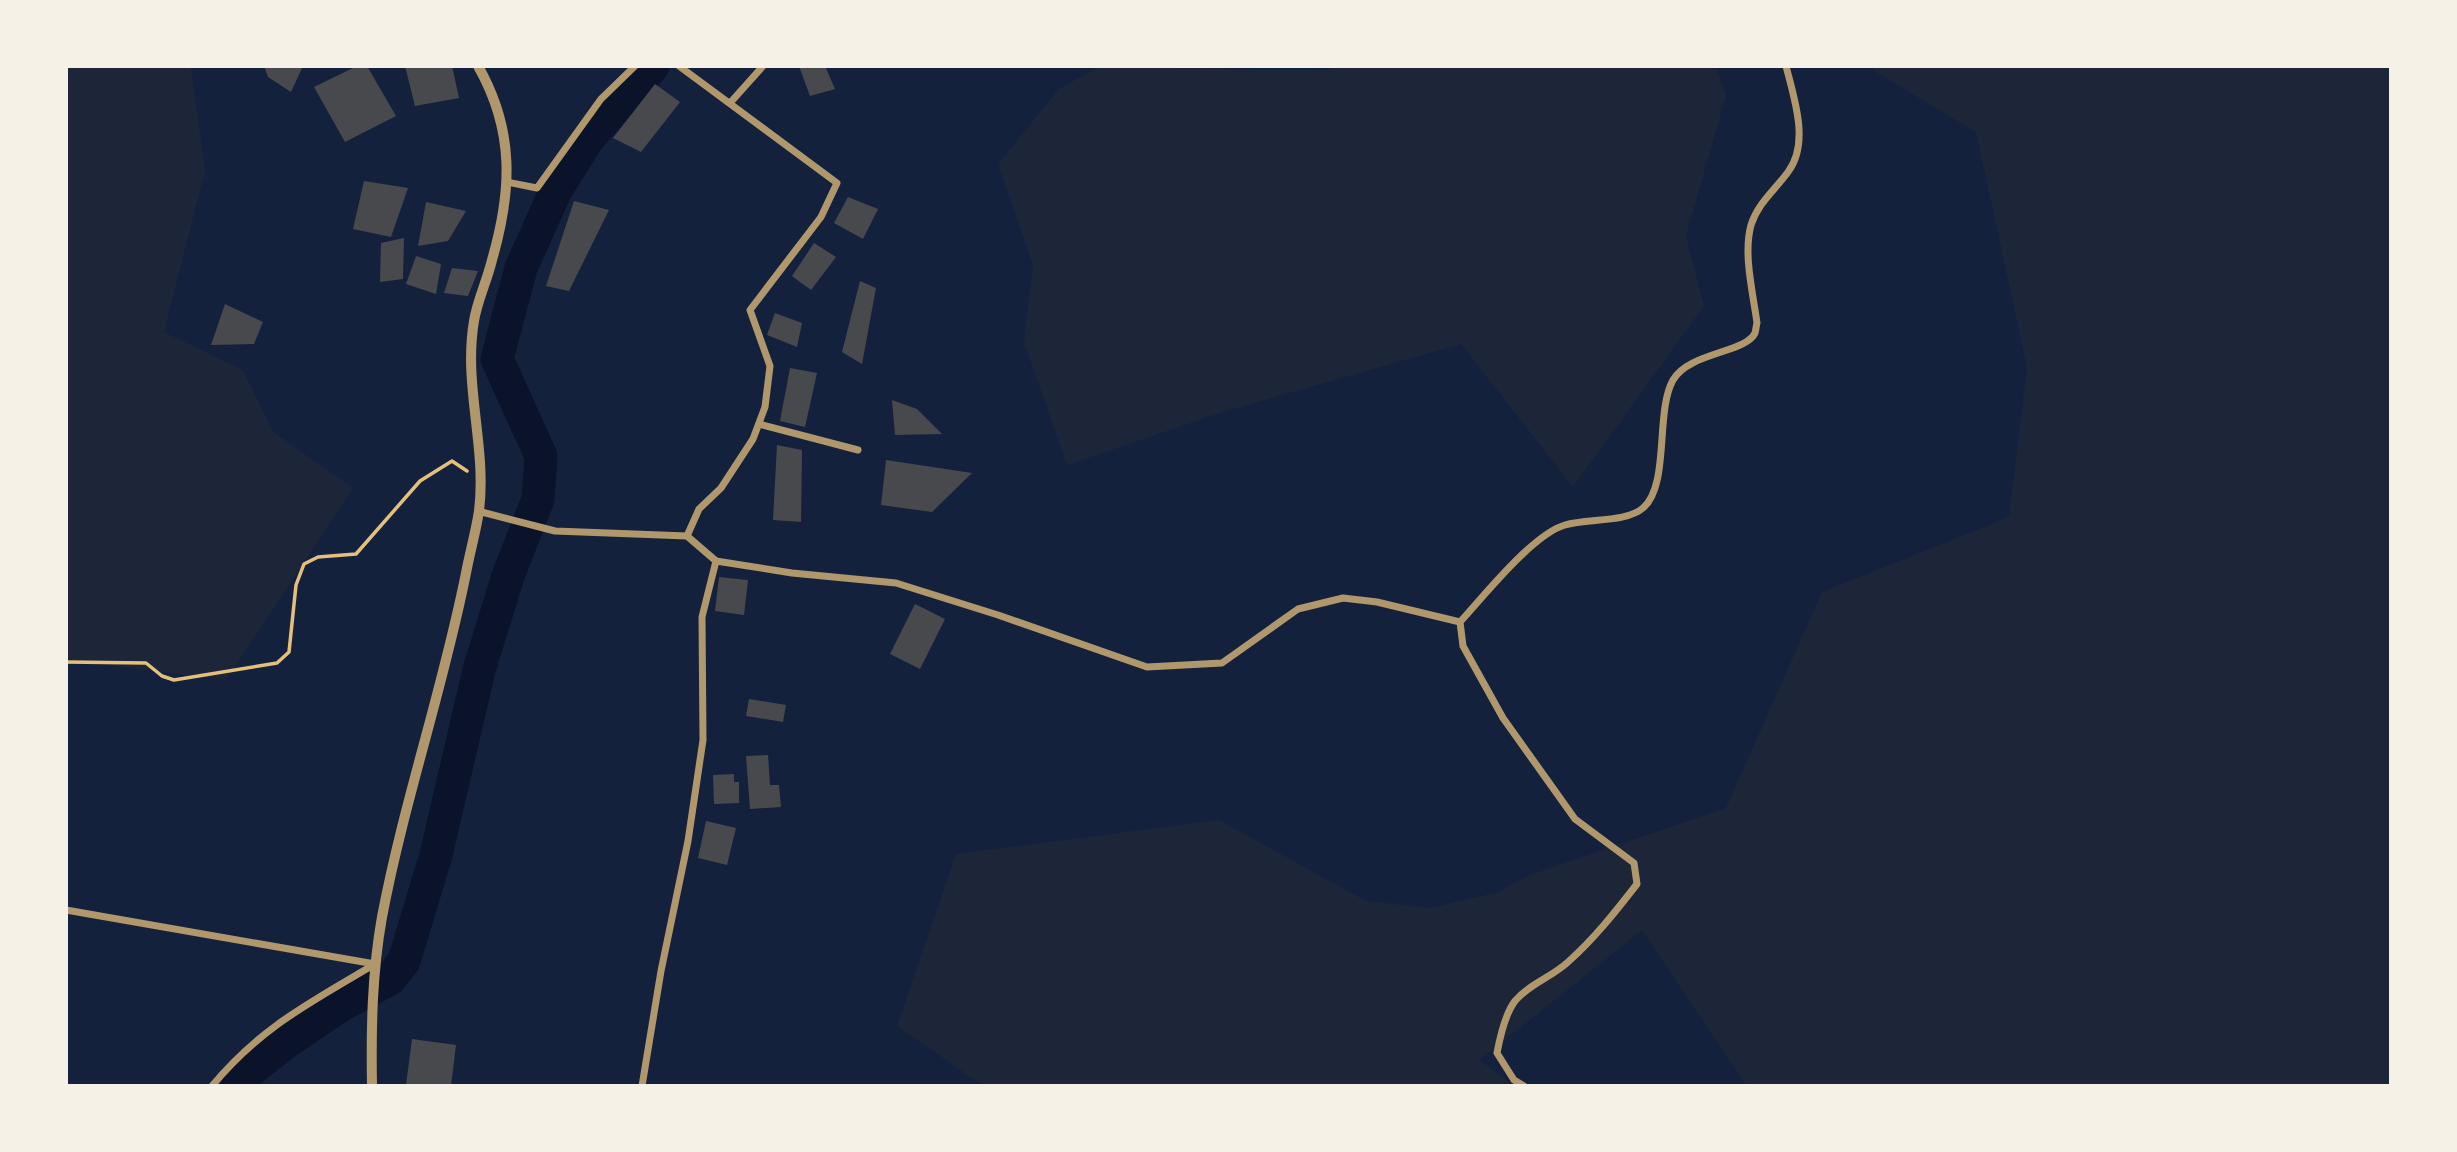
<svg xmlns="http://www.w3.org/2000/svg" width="2457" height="1152" font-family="'Libre Baskerville',serif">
<rect width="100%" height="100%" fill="#14213d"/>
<g fill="#1d2539">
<path d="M67,67H191L205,171L164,332L243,370L273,432L353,488L226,680L67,660Z"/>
<path d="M1330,67H1716L1726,96L1686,236L1704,306L1573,487L1461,344L1226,411L1067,465L1024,342L1033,265L998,164L1059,89L1098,67L1330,70Z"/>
<path d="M1870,67H2390V1085H1746L1642,930L1480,1060L1513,1085H982L897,1026L956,854L1219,820L1366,901L1430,908L1499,892L1527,876L1726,808L1822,592L2009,517L2027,367L1976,132L1876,72Z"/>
</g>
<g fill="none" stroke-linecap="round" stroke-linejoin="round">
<path stroke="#0b132b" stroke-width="33" d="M235,1086L242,1077L288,1041L340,1006L390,979L404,961L436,855L479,670L508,576L538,499L541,456L497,359L521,268L556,190L588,139L653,66"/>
</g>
<g fill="#48494c">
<path d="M264,66H303L291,92L268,77Z"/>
<path d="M357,66H367L396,116L345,142L314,87Z"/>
<path d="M405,66H452L459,98L415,106Z"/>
<path d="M799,66H825L835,89L810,96Z"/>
<path d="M655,84L680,102L641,152L613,138Z"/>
<path d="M364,181L408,188L391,237L353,229Z"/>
<path d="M848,197L878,209L863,239L834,223Z"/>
<path d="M574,201L609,210L569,291L546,286Z"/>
<path d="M426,202L466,211L448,241L418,246Z"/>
<path d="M404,238L403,279L380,282L381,243Z"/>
<path d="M814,243L836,257L811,290L792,276Z"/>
<path d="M416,256L441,264L436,294L406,284Z"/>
<path d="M452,268L478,271L468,296L444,293Z"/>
<path d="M860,281L876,288L862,364L842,352Z"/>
<path d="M225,304L263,322L254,344L211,345Z"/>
<path d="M775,313L802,323L797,347L767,335Z"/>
<path d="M790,368L817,373L805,427L780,421Z"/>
<path d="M892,400L917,409L942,434L895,435Z"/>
<path d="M777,445L802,450L801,522L773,520Z"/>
<path d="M886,460L972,473L932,512L881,505Z"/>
<path d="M719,577L748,580L744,615L715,611Z"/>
<path d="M915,604L945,619L920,669L890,654Z"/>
<path d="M749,699L786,705L783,722L746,716Z"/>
<path d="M768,755L770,785H779L781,807L750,809L746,756Z"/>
<path d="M734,774V782H739V803L714,804L713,775Z"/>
<path d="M706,821L736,828L727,865L698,858Z"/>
<path d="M412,1039L456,1045L451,1086L406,1085Z"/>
</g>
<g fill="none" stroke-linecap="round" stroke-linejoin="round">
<path stroke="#e5c07b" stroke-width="3.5" d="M66,662L146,663L162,676L174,680L277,663L289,652L296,585L304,564L318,557L356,554L420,481L452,461L467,471"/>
<g stroke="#b1986c" stroke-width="7">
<path d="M679,66L837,183L821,217L750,310L770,366L765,407L753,439L721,488L699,509L687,536"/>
<path d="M730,103L763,66"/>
<path d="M507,182L537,188L601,99L635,66"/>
<path d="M759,424L858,450"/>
<path d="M478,511L555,531L687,536L716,561L792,573L896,583L998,615L1147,667L1222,663L1298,609L1343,598L1377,602L1460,622"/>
<path d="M66,910L375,964"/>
<path d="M212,1086C261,1027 311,1002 375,964"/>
<path d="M642,1086L661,971L688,841L703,740L702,617L716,561"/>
<path d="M1524,1086L1514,1080L1497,1053C1500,1037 1505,1014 1515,1001C1529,984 1552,977 1568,962C1594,939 1616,911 1637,884L1634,863L1575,819L1503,718L1463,646L1460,622C1484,596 1533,534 1565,525C1587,518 1626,523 1643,508C1670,485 1655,412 1673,380C1689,352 1746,353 1755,333C1756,330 1756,326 1757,323C1753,293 1743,254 1751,225C1758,203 1775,190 1788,172C1810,143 1794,98 1786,66"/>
</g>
<path stroke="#b1986c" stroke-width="10" d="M372,1086C371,1029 372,973 382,917C404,801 443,689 466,573C470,552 476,531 479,511C487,447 463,385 474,321C477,301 487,281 492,260C512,191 515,131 478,66"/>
</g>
<rect width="2457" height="1152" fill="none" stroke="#f6f1e7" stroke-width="136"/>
</svg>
